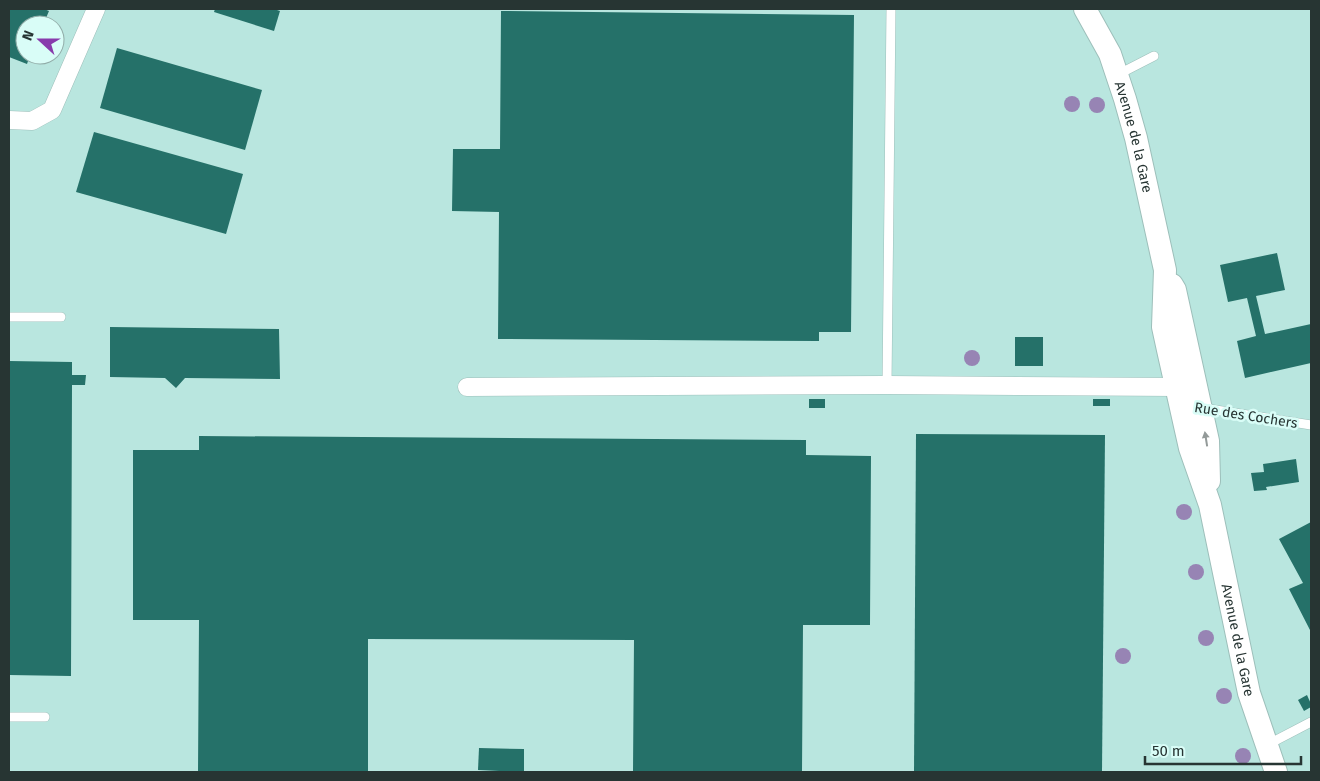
<svg xmlns="http://www.w3.org/2000/svg" width="1320" height="781" font-family="'Fira Sans',sans-serif">
<rect width="100%" height="100%" fill="#ccefea"/>
<path fill="#b9e6df" fill-rule="evenodd" d="M9,9H1311V772H9ZM25,25H55V55H25Z"/>
<g fill="#257169">
<path d="M9,9H44L49,11L43,25H25V55H30L27,64L9,57Z"/>
<path d="M215,9H274L280,11L274,31L214,12Z"/>
<path d="M501,11L854,15L851,332H819V341L498,339L499,212L452,211L453,149H500Z"/>
<path d="M117,48L262,90L245,150L100,108Z"/>
<path d="M94,132L243,174L226,234L76,192Z"/>
<path d="M1277,253L1285,290L1256,296L1265,334L1311,324V363L1245,378L1237,341L1256,336L1247,298L1228,302L1220,265Z"/>
<path d="M110,327L279,329L280,379L185,378L176,388L165,378L110,377Z"/>
<rect x="1015" y="337" width="28" height="29"/>
<path d="M9,361L72,362V375H86L85,385H72L71,676L9,675Z"/>
<rect x="809" y="399" width="16" height="9"/>
<rect x="1093" y="399" width="17" height="7"/>
<path d="M916,434L1105,435L1102,772H914Z"/>
<path d="M199,436L806,440V455L871,456L870,625H803L802,772H633L634,640L368,639V772H198L199,620H133V450H199Z"/>
<path d="M1296,459L1299,482L1266,487L1267,490L1254,491L1251,473L1264,472L1263,464Z"/>
<path d="M1311,522V632L1289,589L1303,583L1279,539Z"/>
<path d="M1307,695L1311,704V707L1304,711L1298,700Z"/>
<path d="M479,748L524,749V772L478,770Z"/>
</g>
<g fill="none" stroke-linecap="round" stroke-linejoin="round">
<defs>
<g id="service">
<path d="M1117,75L1154,56"/>
<path d="M9,317H61"/>
<path d="M887,385L891,9"/>
<path d="M1203,408L1311,425"/>
<path d="M9,717H45"/>
<path d="M1267,745L1311,722"/>
</g>
<g id="minor">
<path d="M9,120L32,121L52,110L96,9"/>
<path d="M467,387L887,385L1177,387L1189,385"/>
</g>
<g id="tertiary">
<path id="s1" d="M1085,9L1110,54L1125,99L1136,138L1165,270L1163,327L1168,350L1190,448L1210,505L1249,693L1276,772"/>
<path d="M1172,285L1175,290L1208,441L1209,481"/>
</g>
</defs>
<use href="#service" stroke="#9dbfba" stroke-width="10"/>
<use href="#minor" stroke="#9dbfba" stroke-width="19"/>
<use href="#tertiary" stroke="#9dbfba" stroke-width="24"/>
<use href="#service" stroke="#fff" stroke-width="9"/>
<use href="#minor" stroke="#fff" stroke-width="18"/>
<use href="#tertiary" stroke="#fff" stroke-width="22"/>
</g>
<g fill="#9784b4">
<circle cx="1072" cy="104" r="8"/>
<circle cx="1097" cy="105" r="8"/>
<circle cx="972" cy="358" r="8"/>
<circle cx="1184" cy="512" r="8"/>
<circle cx="1196" cy="572" r="8"/>
<circle cx="1206" cy="638" r="8"/>
<circle cx="1123" cy="656" r="8"/>
<circle cx="1224" cy="696" r="8"/>
<circle cx="1243" cy="756" r="8"/>
</g>
<defs><path id="oneway-solid" d="M-6-.8H1V-3.2L6.5 0L1 3.2V.8H-6Z" transform="scale(1.25)"/></defs>
<use fill="#939a99" href="#oneway-solid" transform="translate(1206 439) rotate(-99)"/>
<g text-anchor="middle" stroke-width="5" stroke-linejoin="round" paint-order="stroke">
<g font-size="14" fill="#273533" stroke="#d9fdf7">
<text dy="5" stroke="none"><textPath href="#s1" startOffset="138">Avenue de la Gare</textPath></text>
<text transform="translate(1246 415) rotate(9)" y="5">Rue des Cochers</text>
<text dy="5" stroke="none"><textPath href="#s1" startOffset="654">Avenue de la Gare</textPath></text>
</g>
</g>
<rect width="1320" height="781" fill="none" stroke="#273533" stroke-width="20"/>
<g transform="translate(40 40) rotate(291)"><circle r="24" fill="#d9fdf7" stroke="#92ada9"/>
<path d="M0-4L9 19L0 12L-9 19Z" fill="#883bac"/>
<text y="-8" font-size="14" font-weight="bold" text-anchor="middle" fill="#273533">N</text>
</g>
<path d="M1145 756v8h156v-8" fill="none" stroke="#273533" stroke-width="2.5"/>
<text x="1152" y="756" font-size="15" fill="#273533" stroke="#d9fdf7" stroke-width="4" paint-order="stroke">50 m</text>
</svg>
